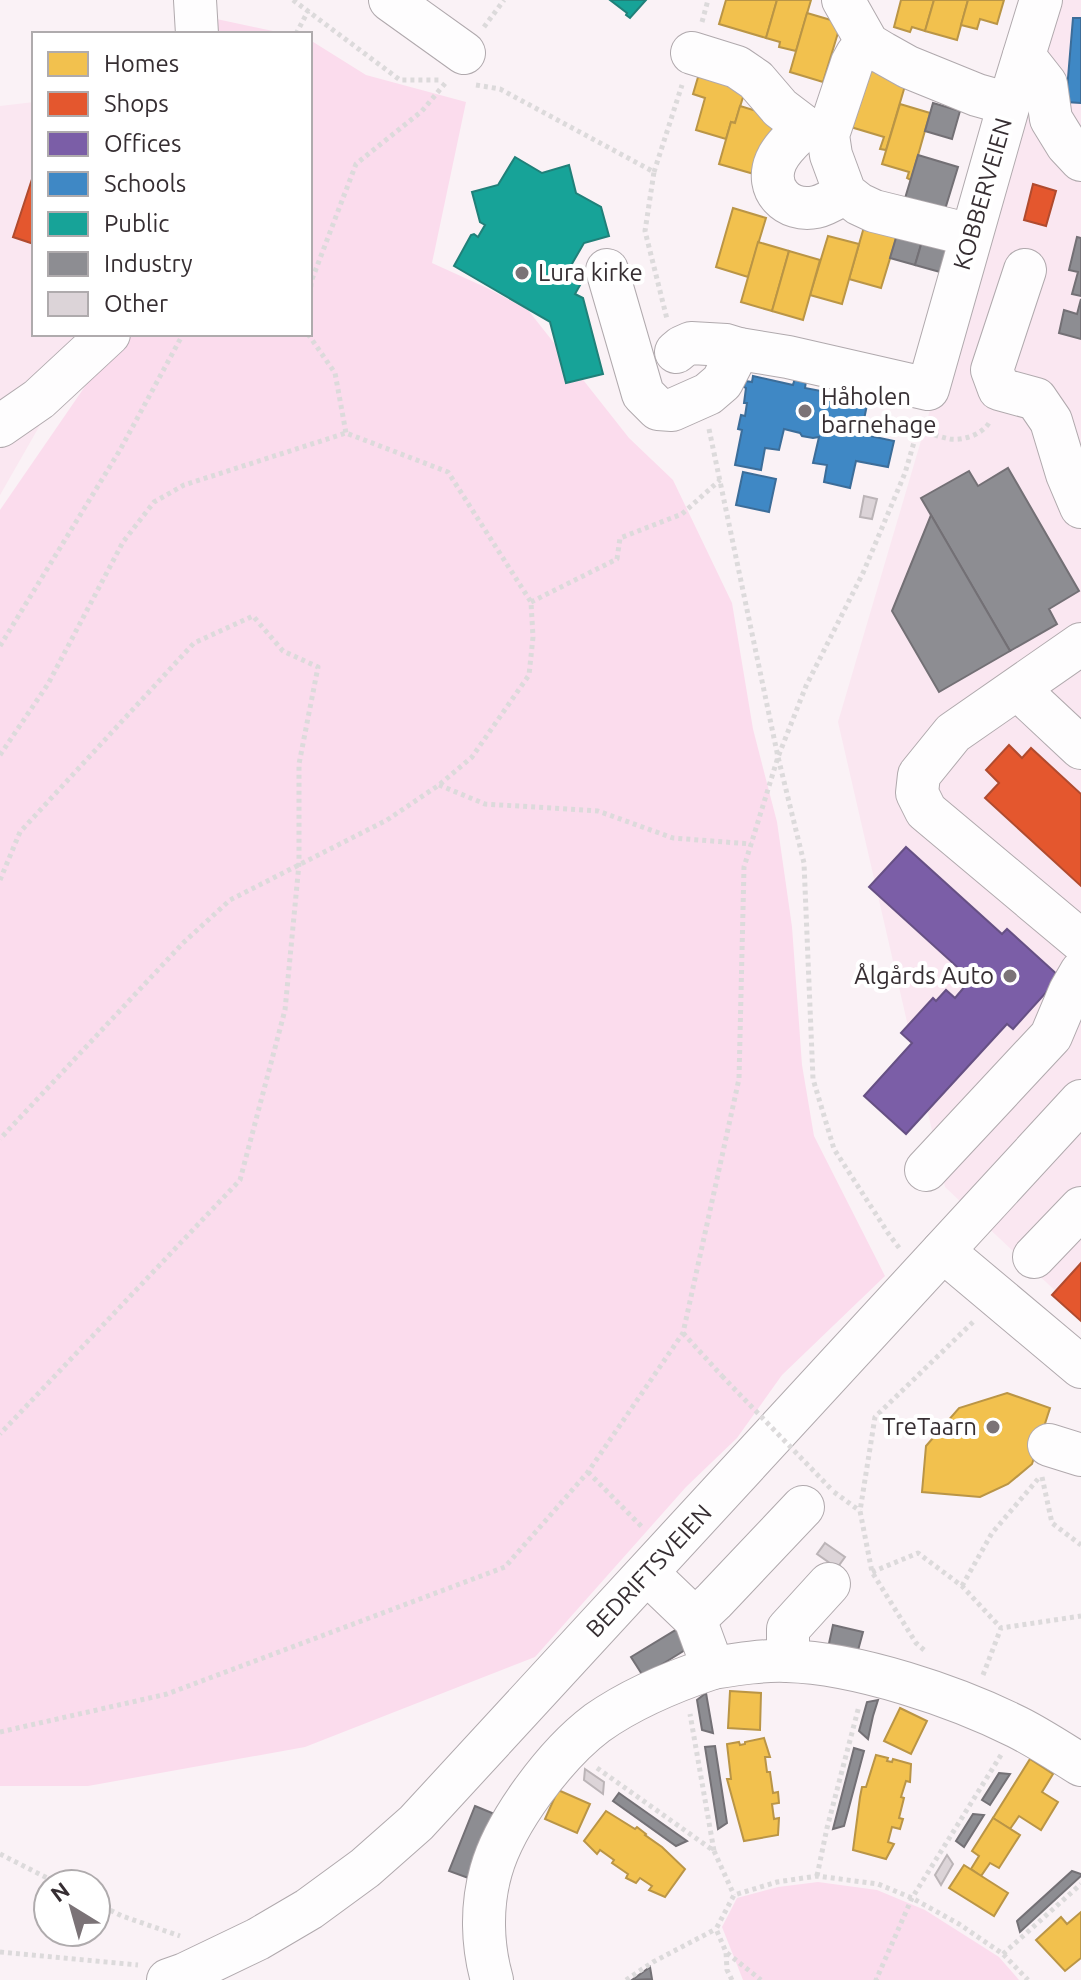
<svg xmlns="http://www.w3.org/2000/svg" width="1081" height="1980" font-family="Ubuntu,sans-serif">
<rect width="100%" height="100%" fill="#faf2f6"/>
<g fill="#fae7f1">
<path d="M1051,0H1081V1315L945,1187L838,722Z"/>
<path d="M34,102V334H92L0,495V106Z"/>
</g>
<g fill="#fbdced">
<path d="M212,18L287,34H211Z"/>
<path d="M310,40L366,75L466,102L432,263L487,288L528,310L629,438L673,480L732,603L753,729L777,822L792,927L802,1065L814,1136L885,1276L782,1375L737,1438L686,1487L535,1657L305,1747L88,1786H0V510L121,334H310Z"/>
<path d="M818,1882L877,1890L925,1910L999,1957L1019,1980H743L722,1927L737,1898L778,1887Z"/>
</g>
<g fill="#f2c14e" stroke="#ba9546" stroke-width="2">
<path d="M726,0H777L766,38L719,24Z"/>
<path d="M777,0H811L796,51L779,47L780,42L766,38Z"/>
<path d="M901,0H934L925,31L912,27L910,32L894,27Z"/>
<path d="M934,0H968L957,40L925,31Z"/>
<path d="M968,0H1004L997,24L980,19L977,29L961,25Z"/>
<path d="M807,13L841,23L823,82L790,72Z"/>
<path d="M862,66L907,79L886,150L880,149L884,137L844,125Z"/>
<path d="M701,67L748,81L735,123L731,122L726,139L696,130L705,98L693,94Z"/>
<path d="M900,104L930,113L911,180L907,178L909,172L882,164Z"/>
<path d="M740,106L783,119L754,174L719,164L731,122L735,123Z"/>
<path d="M733,208L766,218L748,277L716,267Z"/>
<path d="M866,220L899,229L881,288L849,279Z"/>
<path d="M828,236L859,244L842,304L810,295Z"/>
<path d="M758,242L789,251L772,311L741,302Z"/>
<path d="M789,251L820,260L803,320L772,311Z"/>
<path d="M1007,1393L1050,1408L1032,1464L1008,1484L980,1497L922,1492L926,1446L959,1408Z"/>
<path d="M730,1691L761,1693L760,1730L728,1728Z"/>
<path d="M900,1708L927,1721L911,1754L884,1741Z"/>
<path d="M764,1738L770,1757H765L767,1772H770L773,1793L778,1792L779,1803L772,1804L774,1819L779,1818L778,1835L744,1841L727,1779H731L727,1744L739,1742L740,1745L745,1744V1742Z"/>
<path d="M876,1755L888,1758L887,1761L892,1762L893,1759L911,1764L910,1782L906,1781L901,1797L904,1798L899,1818L903,1819L900,1829L892,1827L888,1842L894,1844L886,1859L853,1850L860,1797L862,1787H866Z"/>
<path d="M1030,1759L1053,1774L1042,1792L1058,1802L1041,1830L1019,1816L1010,1829L993,1818Z"/>
<path d="M558,1790L590,1804L577,1833L545,1819Z"/>
<path d="M606,1811L635,1829L637,1827L646,1834L645,1835L662,1847L685,1869L665,1897L649,1890L652,1886L640,1878L636,1883L626,1878L628,1874L612,1863L614,1860L600,1850L597,1854L584,1841Z"/>
<path d="M993,1818L1020,1835L999,1868L990,1863L981,1876L971,1869L979,1856L972,1851Z"/>
<path d="M964,1865L1008,1893L994,1916L949,1888Z"/>
<path d="M1081,1912V1958L1065,1971L1036,1940L1061,1917L1067,1924Z"/>
</g>
<g fill="#e4572e" stroke="#b04b2f" stroke-width="2">
<path d="M34,173V244L13,237Z"/>
<path d="M1033,184L1056,191L1046,226L1024,220Z"/>
<path d="M1009,745L1022,758L1031,748L1081,794V886L985,798L999,783L986,770Z"/>
<path d="M1081,1263V1321L1052,1295Z"/>
</g>
<path fill="#7b5ea7" stroke="#665084" stroke-width="2" d="M906,847L1002,934L1007,929L1060,977L1013,1029L1007,1024L906,1134L864,1096L912,1043L901,1033L933,998L936,1001L946,990L955,998L966,985L960,980L965,974L869,887Z"/>
<g fill="#3f88c5" stroke="#3c6d99" stroke-width="2">
<path d="M1073,18H1081V103L1066,102Z"/>
<path d="M753,376L793,385L795,378L806,381L805,388L868,400L861,434L894,441L888,467L856,461L850,488L824,482L827,465L813,463L819,437L813,438L802,436L800,433L784,429L779,450L765,448L761,470L735,465L742,430L738,429L741,415L745,416L747,403H744L746,388L744,387L745,381L752,382Z"/>
<path d="M743,472L776,479L769,512L736,505Z"/>
</g>
<g fill="#17a398" stroke="#208079" stroke-width="2">
<path d="M610,0H646L630,18L626,15L627,13Z"/>
<path d="M515,157L542,173L569,165L576,193L601,207L609,236L584,243L569,269L584,278L575,294L583,298L603,374L566,383L550,322L454,266L471,235L474,234L478,237L485,225L480,222L472,192L498,185Z"/>
</g>
<g fill="#8d8d92" stroke="#737075" stroke-width="2">
<path d="M933,103L960,111L952,139L925,131Z"/>
<path d="M918,155L958,167L943,216L903,205Z"/>
<path d="M898,231L923,238L915,265L890,258Z"/>
<path d="M1077,237L1081,238V296L1072,294L1078,272L1069,270Z"/>
<path d="M923,238L948,245L940,272L915,265Z"/>
<path d="M1081,299V339L1059,333L1064,310L1077,314Z"/>
<path d="M1008,468L1079,591L1049,609L1057,624L1010,651L921,498L969,471L978,486Z"/>
<path d="M931,515L1010,651L939,692L892,611Z"/>
<path d="M833,1625L863,1632L857,1654L828,1648Z"/>
<path d="M679,1628L690,1647L643,1676L631,1657Z"/>
<path d="M706,1693L713,1733L702,1730L697,1700Z"/>
<path d="M878,1700L873,1716L868,1739L859,1731L867,1702Z"/>
<path d="M715,1746L727,1823L718,1829L705,1747Z"/>
<path d="M854,1748L864,1751L844,1826L833,1829Z"/>
<path d="M999,1773L1010,1774L990,1805L982,1800Z"/>
<path d="M619,1793L626,1798L687,1841L676,1846L613,1801Z"/>
<path d="M475,1806L497,1815L471,1879L449,1871Z"/>
<path d="M973,1814L984,1815L964,1847L956,1841Z"/>
<path d="M1072,1871L1081,1874V1876L1020,1932L1017,1921Z"/>
<path d="M650,1967L652,1979L632,1980Z"/>
</g>
<g fill="#dcd4d8" stroke="#bbb4b7" stroke-width="2">
<path d="M864,496L877,499L872,519L860,517Z"/>
<path d="M825,1543L845,1557L837,1568L817,1554Z"/>
<path d="M585,1769L604,1782L603,1794L584,1780Z"/>
<path d="M947,1855L953,1864L941,1885L935,1875Z"/>
</g>
<g fill="none" stroke-linecap="round" stroke-linejoin="round">
<defs>
<g id="minor">
<path d="M195,0L197,34"/>
<path d="M390,0L464,53"/>
<path d="M843,0L868,44L883,53L908,67L977,95L1009,104"/>
<path d="M868,44L857,54L852,63L828,135L831,155L845,193L859,204L874,211L971,235"/>
<path d="M692,53L737,67L756,80L780,108L805,127L828,135"/>
<path d="M1024,56L1046,84L1051,119L1067,145L1081,160"/>
<path d="M805,127C795,137 782,147 776,161C764,189 787,213 816,207C826,205 836,198 845,193"/>
<path d="M607,270L643,394L658,409L672,410L708,394L722,382L739,349"/>
<path d="M1025,270L992,370L999,389L1036,399L1051,421L1067,474L1081,507"/>
<path d="M676,352L682,347L691,343L726,345L739,349L788,357L928,389L1009,104L1041,0"/>
<path d="M0,426L39,399L109,334"/>
<path d="M1081,644L953,733L919,775L917,793L926,811L1081,941"/>
<path d="M1018,689L1081,748"/>
<path d="M926,1170L1051,1036L1070,991L1081,972"/>
<path d="M943,1251L1081,1367"/>
<path d="M1034,1257L1081,1208"/>
<path d="M1049,1445L1081,1455"/>
<path d="M647,1573L695,1619L713,1668C738,1664 762,1660 787,1661C857,1663 955,1696 1017,1727C1039,1738 1060,1752 1081,1765"/>
<path d="M695,1619L714,1601L803,1507"/>
<path d="M788,1661V1629L829,1584"/>
<path d="M168,1980L185,1974L258,1939L309,1909L365,1868L416,1823L1081,1101"/>
<path d="M492,1980C482,1945 481,1906 491,1871C505,1821 556,1754 597,1723C631,1699 674,1681 713,1668"/>
</g>
</defs>
<use href="#minor" stroke="#b0a9ad" stroke-width="44"/>
<g stroke="#dcdadb" stroke-width="5" stroke-dasharray="4 4" stroke-linecap="butt">
<path d="M293,0L400,80H442"/>
<path d="M702,22L708,0"/>
<path d="M484,27L504,0"/>
<path d="M296,34L308,11"/>
<path d="M476,85L500,89L654,172L645,231L667,319"/>
<path d="M654,172L682,85"/>
<path d="M310,303L311,282L356,164L422,111L447,81"/>
<path d="M308,334L335,373L346,433"/>
<path d="M709,429L778,757L804,863L813,1079L834,1149L888,1233L900,1249"/>
<path d="M919,430C929,433 940,437 950,439C963,441 984,434 990,421"/>
<path d="M531,602L617,559L620,538L682,514L720,480"/>
<path d="M0,646L120,450L183,334"/>
<path d="M0,755L48,684L123,542L154,502L184,485L346,433L448,472L531,602L533,637L529,675L472,757L439,785L387,820L230,900L183,943L0,1139"/>
<path d="M439,785L485,804L598,811L673,838L751,844"/>
<path d="M0,880L20,832L194,643L253,616L283,651L318,667L299,764V864L285,1010L240,1180L0,1434"/>
<path d="M683,1333L722,1376"/>
<path d="M588,1472L644,1529"/>
<path d="M1042,1477L1052,1523L1081,1545"/>
<path d="M834,1492L860,1511"/>
<path d="M872,1572L918,1553L962,1586L1001,1628"/>
<path d="M962,1586L992,1533L1038,1479"/>
<path d="M924,1650L916,1643L872,1572L860,1511L875,1417L974,1321"/>
<path d="M983,1675L1001,1628L1081,1616"/>
<path d="M0,1732L167,1694L505,1567L588,1472L683,1333L739,1079L744,867L778,757L806,686L863,573L905,473L920,422"/>
<path d="M597,1768L714,1851L690,1714"/>
<path d="M714,1851L734,1895"/>
<path d="M0,1854L59,1884"/>
<path d="M817,1876L827,1828L859,1706"/>
<path d="M96,1903L122,1916L180,1936"/>
<path d="M0,1952L138,1965"/>
<path d="M727,1953L761,1980"/>
<path d="M1003,1954L1081,1884"/>
<path d="M626,1980L653,1962L716,1929"/>
<path d="M732,1980L727,1970L726,1952L716,1929L734,1895L777,1882L817,1876L878,1884L912,1898L959,1924L1003,1954L1028,1980"/>
<path d="M878,1980H876L912,1898L1001,1755"/>
</g>
<use href="#minor" stroke="#fefdfe" stroke-width="42"/>
<path stroke="#dcdadb" stroke-width="5" stroke-dasharray="4 4" stroke-linecap="butt" d="M722,1376L833,1491"/>
</g>
<g fill="#7b7377" stroke="#fff" stroke-width="3">
<circle cx="522" cy="273" r="8"/>
<circle cx="805" cy="411" r="8"/>
<circle cx="1010" cy="976" r="8"/>
<circle cx="993" cy="1427" r="8"/>
</g>
<g text-anchor="middle" stroke-width="8" stroke-linejoin="round" paint-order="stroke">
<g font-size="24" fill="#362e32" stroke="#fff">
<text transform="translate(983 194) rotate(-74)" y="8">KOBBERVEIEN</text>
<text transform="translate(649 1571) rotate(-47)" y="8">BEDRIFTSVEIEN</text>
</g>
<g font-size="24" fill="#362e32" stroke="#fff" text-anchor="start">
<text x="538" y="281">Lura kirke</text>
<text x="821" y="405">Håholen<tspan x="821" dy="28">barnehage</tspan></text>
<text x="994" y="984" text-anchor="end">Ålgårds Auto</text>
<text x="977" y="1435" text-anchor="end">TreTaarn</text>
</g>
</g>
<rect x="32" y="32" width="280" height="304" fill="#ffffff" stroke="#afabad" stroke-width="2"/>
<rect x="48" y="52" width="40" height="24" fill="#f2c14e" stroke="#afabad" stroke-width="2"/>
<text x="104" y="72" font-size="24" fill="#362e32">Homes</text>
<rect x="48" y="92" width="40" height="24" fill="#e4572e" stroke="#afabad" stroke-width="2"/>
<text x="104" y="112" font-size="24" fill="#362e32">Shops</text>
<rect x="48" y="132" width="40" height="24" fill="#7b5ea7" stroke="#afabad" stroke-width="2"/>
<text x="104" y="152" font-size="24" fill="#362e32">Offices</text>
<rect x="48" y="172" width="40" height="24" fill="#3f88c5" stroke="#afabad" stroke-width="2"/>
<text x="104" y="192" font-size="24" fill="#362e32">Schools</text>
<rect x="48" y="212" width="40" height="24" fill="#17a398" stroke="#afabad" stroke-width="2"/>
<text x="104" y="232" font-size="24" fill="#362e32">Public</text>
<rect x="48" y="252" width="40" height="24" fill="#8d8d92" stroke="#afabad" stroke-width="2"/>
<text x="104" y="272" font-size="24" fill="#362e32">Industry</text>
<rect x="48" y="292" width="40" height="24" fill="#dcd4d8" stroke="#afabad" stroke-width="2"/>
<text x="104" y="312" font-size="24" fill="#362e32">Other</text>
<g transform="translate(72 1908) rotate(323)"><circle r="38" fill="#ffffff" stroke="#afabad" stroke-width="2"/>
<path d="M0-6L14 30L0 20L-14 30Z" fill="#7b7377"/>
<text y="-12" font-size="22" font-weight="bold" text-anchor="middle" fill="#362e32">N</text>
</g>
</svg>
